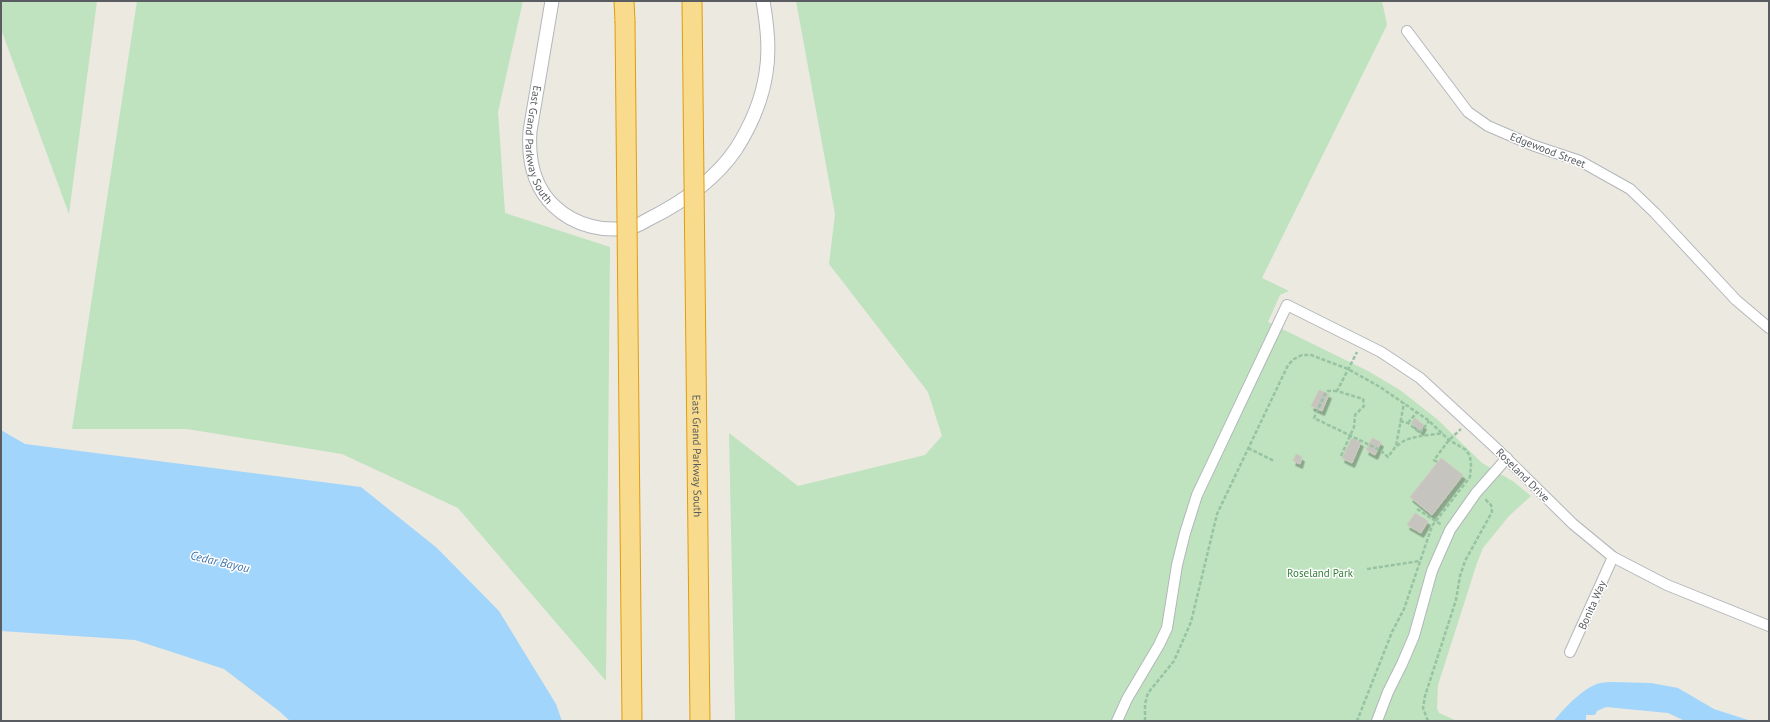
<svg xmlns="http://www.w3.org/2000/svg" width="1770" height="722" font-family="'PT Sans',sans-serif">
<defs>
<filter id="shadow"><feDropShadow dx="2.5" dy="4.5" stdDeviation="0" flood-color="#0004"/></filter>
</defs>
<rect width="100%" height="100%" fill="#ece9e1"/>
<g fill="#bee3be">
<path d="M1,1H97L69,214L1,29Z"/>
<path d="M137,1H523L498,112L505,213L610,247L606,681L458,508L342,454L187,429H72Z"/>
<path d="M796,1H1382L1387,25L1262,278L1289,291L1280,295L1268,322L1368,371L1400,390L1437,419L1482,463L1514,482L1531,496L1509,516L1483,548L1477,563L1438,685L1437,708L1439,713L1457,721H735L729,433L798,486L925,455L942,436L928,392L829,264L835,214Z"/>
</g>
<g fill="#a2d5fb">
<path d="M1,430L25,444L361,487L437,548L499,611L556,704L562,721H290L279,711L224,669L135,640L1,631Z"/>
<path d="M1613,682L1651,683L1678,688L1714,709L1751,721H1685L1668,713L1606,707L1597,711L1595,715H1586V721H1554C1563,709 1586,685 1601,683C1605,682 1609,682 1613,682Z"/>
</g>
<g fill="#c6c4be" stroke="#d0cbbf" filter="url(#shadow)">
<path d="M1319,390L1329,394L1322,411L1311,406Z"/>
<path d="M1415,418L1424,425L1421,431L1411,423Z"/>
<path d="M1352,438L1361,442L1352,463L1342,458Z"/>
<path d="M1372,438L1381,442L1375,455L1366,450Z"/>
<path d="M1296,454L1302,457L1300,464L1293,461Z"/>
<path d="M1441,458L1463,475L1432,515L1410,497Z"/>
<path d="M1415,513L1428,521L1421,533L1407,525Z"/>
</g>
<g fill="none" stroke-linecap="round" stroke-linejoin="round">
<defs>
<g id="minor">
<path d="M1407,31L1468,112L1488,126L1532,145L1580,161L1630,189L1655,213L1736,300L1769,328"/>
<path d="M1570,652L1613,557"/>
<path d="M1117,721L1127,699L1159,645L1167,628L1177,565L1185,533L1197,495L1287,305L1381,352L1420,378L1499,451L1573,524L1613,557L1667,585L1769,626"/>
<path d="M1377,721L1388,692L1402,664L1414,636L1432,571L1450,530L1476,493L1507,458"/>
</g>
<g id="tertiary">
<path id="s1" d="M552,1L530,131C528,159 533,186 554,206C575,226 605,233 633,227C638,225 644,222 649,219C681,203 715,180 736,149C750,127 762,100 766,73C770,49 767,25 763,1"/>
</g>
<path id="motorway" d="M624,1L625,21"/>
</defs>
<use href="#minor" stroke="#b3b7bb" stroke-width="12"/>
<use href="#tertiary" stroke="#b3b7bb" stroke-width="15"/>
<use href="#motorway" stroke="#e29d0a" stroke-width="21"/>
<g stroke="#97c3a3" stroke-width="2.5" stroke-dasharray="4 2" stroke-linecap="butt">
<path d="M1337,391H1328L1325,394L1314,418L1380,450L1388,457L1396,446L1404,403"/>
<path d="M1400,421L1408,423L1420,433L1429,421"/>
<path d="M1408,423L1417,412"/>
<path d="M1397,446C1408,435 1428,436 1443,433"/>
<path d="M1248,448L1274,461"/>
<path d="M1341,456L1354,427L1355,415L1364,406L1363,399L1337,391L1357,352"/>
<path d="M1437,462L1434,460L1449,440L1461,429"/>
<path d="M1417,509L1442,525"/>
<path d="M1367,569L1420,561"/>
<path d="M1145,721V704L1148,693L1174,661L1191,622L1217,514L1288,365L1294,359L1302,355H1311L1348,369L1380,387L1428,420L1449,440L1466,450L1470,456L1471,465L1470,477L1432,526L1404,609L1392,632L1357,721"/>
<path d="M1428,721L1423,708L1425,696L1456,600L1460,576L1465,561L1492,512L1491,505L1485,499"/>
</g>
<use href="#minor" stroke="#fff" stroke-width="10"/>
<use href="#tertiary" stroke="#fff" stroke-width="13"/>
<use href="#motorway" stroke="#f8db8c" stroke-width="19"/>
<defs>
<g id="motorway-bridge">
<path id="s2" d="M692,1L700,721"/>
<path d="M625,21L632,721"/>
</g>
</defs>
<use href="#motorway-bridge" stroke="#e29d0a" stroke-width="21" stroke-linecap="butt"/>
<use href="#motorway-bridge" stroke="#f8db8c" stroke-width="19"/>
</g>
<g text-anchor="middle" stroke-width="3" stroke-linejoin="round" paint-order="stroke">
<g font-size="11" fill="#595d61" stroke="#fff">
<text dy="4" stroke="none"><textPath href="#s1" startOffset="147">East Grand Parkway South</textPath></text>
<text transform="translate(1548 150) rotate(21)" y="4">Edgewood Street</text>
<text dy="4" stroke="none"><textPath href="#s2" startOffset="455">East Grand Parkway South</textPath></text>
<text transform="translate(1523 475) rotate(45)" y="4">Roseland Drive</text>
<text transform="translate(1592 605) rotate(-66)" y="4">Bonita Way</text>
</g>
<g font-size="11" fill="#38813b" stroke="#fff">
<text x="1320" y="577">Roseland Park</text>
</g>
<g font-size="12" font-style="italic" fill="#4176ab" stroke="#fff">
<text transform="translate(220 562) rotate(13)" y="4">Cedar Bayou</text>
</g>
</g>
<rect width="1770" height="722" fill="none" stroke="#595d61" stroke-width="4"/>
</svg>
